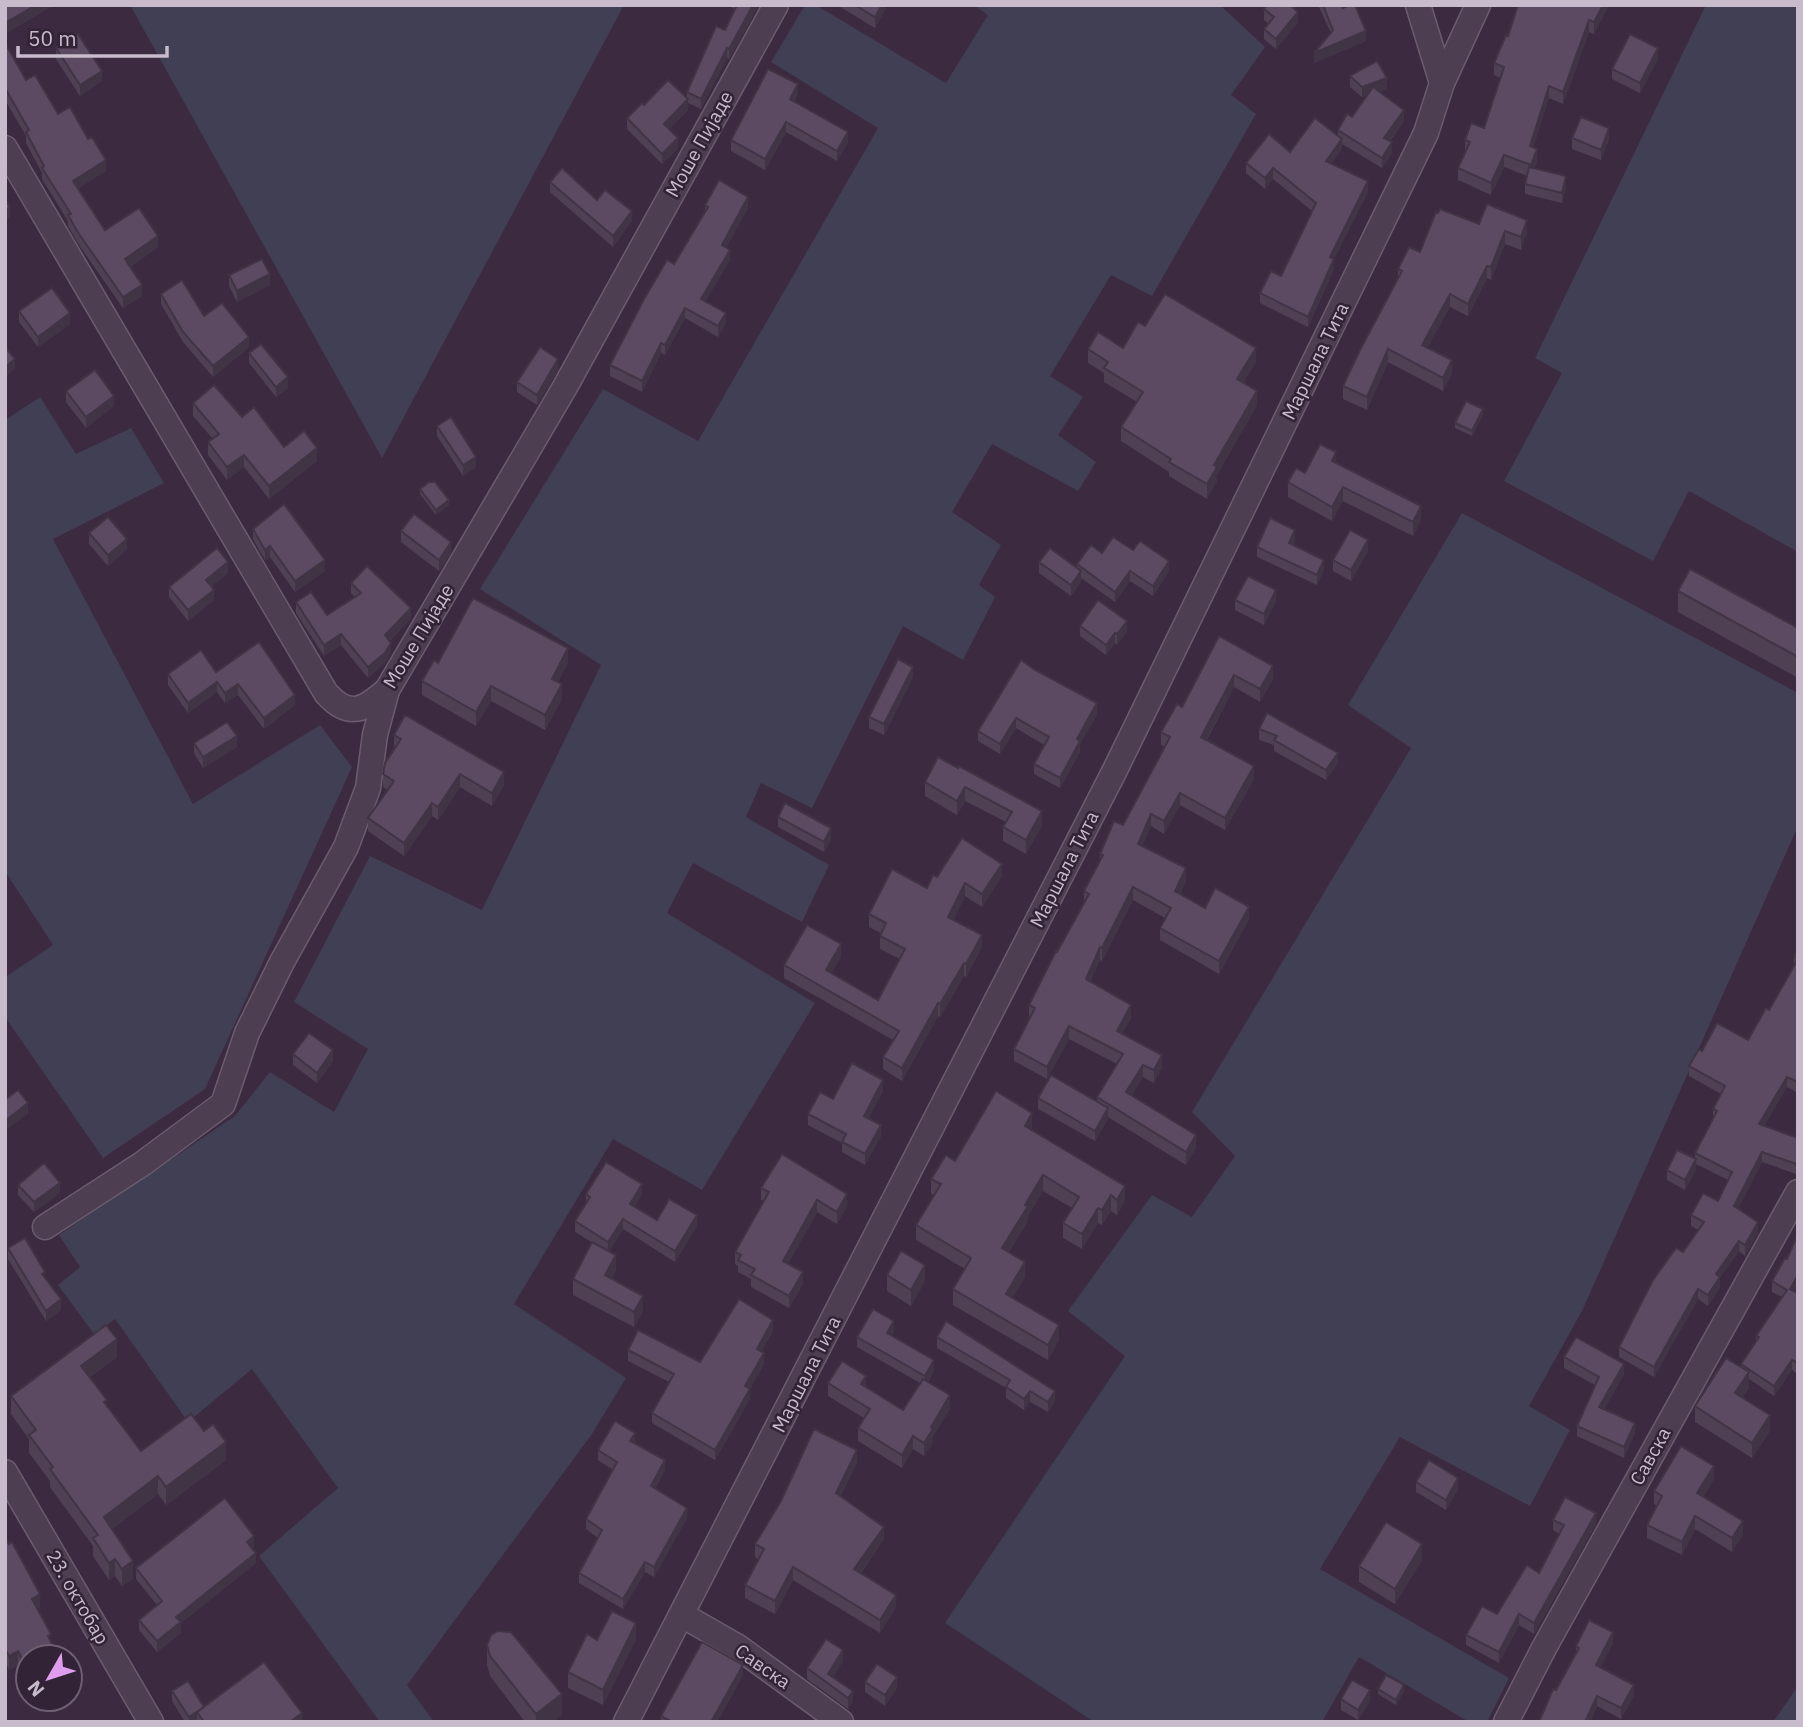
<svg xmlns="http://www.w3.org/2000/svg" width="1803" height="1727" font-family="'IBM Plex Sans',sans-serif">
<rect width="100%" height="100%" fill="#3c2a41"/>
<g fill="#403f53">
<path d="M130,5H624L382,458Z"/>
<path d="M805,5H816L946,83L988,15L974,5H1220L1265,47L1231,95L1256,114L1152,296L1111,275L1050,376L1083,397L1058,435L1096,462L1078,491L992,444L952,512L1001,545L979,585L995,597L963,660L903,626L812,808L761,783L746,817L829,865L802,922L693,863L667,913L815,1003L702,1190L613,1139L514,1304L626,1378L592,1434L407,1685L434,1722H380L259,1556L338,1488L252,1369L188,1422L115,1319L94,1334L58,1285L80,1267L59,1235L235,1116L270,1072L334,1112L368,1049L294,1002L370,856L482,910L601,665L480,589L603,389L698,441L878,128L771,62Z"/>
<path d="M1706,5H1798V552L1689,491L1653,561L1504,481L1562,373L1535,358Z"/>
<path d="M40,397L76,454L131,428L164,483L53,539L193,804L320,725L352,767L205,1089L103,1158L5,1017V977L53,945L5,871V420Z"/>
<path d="M1462,513L1798,693V826L1582,1311L1529,1406L1570,1430L1530,1506L1400,1437L1320,1569L1509,1678L1487,1722H1469L1359,1657L1322,1722H1094L945,1623L1125,1356L1068,1311L1152,1195L1192,1217L1235,1156L1192,1112L1411,748L1348,705Z"/>
<path d="M1798,1686V1722H1773Z"/>
</g>
<g fill="none" stroke-linecap="round" stroke-linejoin="round">
<defs>
<g id="minor">
<path d="M1418,5L1442,83"/>
<path d="M5,148L326,693C349,719 364,710 387,690L565,387L776,5"/>
<path d="M45,1227L142,1164L223,1104L247,1033L282,962L346,847L368,788L375,735L387,690"/>
<path d="M5,1472L151,1722"/>
<path d="M682,1615L738,1647L841,1722"/>
<path d="M626,1722L1115,770L1426,133L1442,83L1478,5"/>
<path d="M1506,1722L1544,1648L1798,1192"/>
</g>
</defs>
<use href="#minor" stroke="#6b5c6e" stroke-width="27"/>
<use href="#minor" stroke="#4d3e51" stroke-width="24"/>
</g>
<g fill="#4f4054">
<path d="M731,5H759L729,59L727,58L701,109L688,103V110L669,129L678,148L662,164L627,129V118L644,105L687,97V92L725,30L735,9L731,7Z"/>
<path d="M837,5H886V8L875,28Z"/>
<path d="M1318,5H1342L1366,41L1314,63L1331,33Z"/>
<path d="M1609,5L1594,34L1589,32L1563,104L1549,98L1533,147L1537,161L1534,169L1566,187L1562,203L1525,194V184L1527,176L1504,167L1491,195L1458,180V168L1465,152V140L1484,128L1501,78L1494,75V63L1508,36Z"/>
<path d="M1264,9L1298,22L1276,49L1264,39V29L1268,23L1264,20Z"/>
<path d="M5,43L26,80L58,114L106,171L78,188L105,230L158,247L130,267L142,296L123,308L79,245L68,226V221L42,179V173L26,143V136L5,100Z"/>
<path d="M56,48L102,81L80,96L56,59Z"/>
<path d="M1658,59L1640,93L1612,79V69Z"/>
<path d="M1350,76L1387,89L1379,92L1404,121L1390,141L1392,153L1382,168L1342,144V149L1331,163L1368,192L1334,259V269L1308,327L1260,303V293L1281,276L1312,211L1273,179L1265,189L1246,173V163L1290,152L1338,135V130L1352,117L1367,96L1362,97L1350,87Z"/>
<path d="M798,94L794,102L848,142L837,161L786,132L765,170L731,151V140Z"/>
<path d="M1572,138L1609,139L1601,160L1572,149Z"/>
<path d="M550,182L597,200L632,221L613,247L550,192Z"/>
<path d="M705,205L748,208L726,247L730,260L705,301L726,323L718,337L685,318L665,355L661,353L642,392L610,376V365L674,264L705,212Z"/>
<path d="M1479,224L1527,233L1521,250L1505,244L1491,280L1487,278L1468,316L1450,307L1427,347L1452,373L1443,391L1388,362L1367,410L1343,399V386L1398,279V269L1420,252Z"/>
<path d="M229,275L270,285L237,302L229,286Z"/>
<path d="M161,294L204,316L249,347L213,377L183,342L161,304Z"/>
<path d="M19,311L70,324L38,347L19,322Z"/>
<path d="M1145,326L1256,362L1243,383L1257,405L1217,475V481L1207,499L1169,476V472L1121,441V427L1137,402L1104,382V373L1088,363V349L1123,348Z"/>
<path d="M249,353L288,388L276,397L249,363Z"/>
<path d="M558,370L537,405L517,392V382Z"/>
<path d="M66,391L114,406L86,428L66,402Z"/>
<path d="M193,403L242,417L284,447L317,461L269,499L244,467L227,480L208,455V442L213,439L193,416Z"/>
<path d="M1483,414L1472,436L1455,428V423Z"/>
<path d="M437,426L476,467L463,476L437,436Z"/>
<path d="M1336,464L1421,520L1413,536L1343,501L1332,521L1288,497V482L1305,473Z"/>
<path d="M420,489L449,505L436,515L420,494Z"/>
<path d="M253,529L325,571L295,592L270,557L265,560L253,539Z"/>
<path d="M401,531L451,553L439,571L401,542Z"/>
<path d="M89,533L127,549L108,566L89,544Z"/>
<path d="M1295,540L1293,545L1324,570L1317,585L1257,557V547Z"/>
<path d="M1133,550L1169,571L1153,596L1130,581L1115,602L1081,578V581L1071,596L1039,573V562L1077,568V564L1102,553Z"/>
<path d="M1368,551L1351,581L1333,571V560Z"/>
<path d="M228,573L211,587L214,600L188,621L169,597V587Z"/>
<path d="M351,583L411,618L390,641L391,653L385,663L368,678L341,645L324,656L296,613V602L327,615L355,597L351,593Z"/>
<path d="M1678,591L1798,628V678L1678,612Z"/>
<path d="M1235,600L1276,601L1264,625L1235,610Z"/>
<path d="M1080,626L1127,632L1117,645L1115,643L1106,655L1080,636Z"/>
<path d="M1219,636L1273,679L1260,702L1234,687L1207,740L1254,779L1225,830L1180,805L1164,834L1151,826L1142,846L1186,880L1180,894L1205,908L1249,919L1219,974L1160,940V928L1165,918L1133,900L1102,961L1100,960L1090,982L1131,1018L1122,1034L1162,1067L1154,1083L1143,1077L1132,1095L1196,1148L1186,1165L1108,1117V1119L1095,1141L1038,1109V1098L1097,1102V1097L1117,1064L1069,1039L1047,1079L1014,1061V1049L1030,1018H1029V1005L1084,902V891L1100,860V854L1123,825L1165,747L1161,745V732L1182,707Z"/>
<path d="M1021,660L1097,714L1080,744V752L1060,788L1034,774V764L1044,745L1016,728L1000,754L978,741V731Z"/>
<path d="M438,663H568L558,682L562,699L545,730L491,701L476,726L422,695V681Z"/>
<path d="M216,672L295,705L264,729L238,695L225,703L217,692L188,713L168,685V674Z"/>
<path d="M913,677L884,735L869,728V717Z"/>
<path d="M1267,713L1338,763L1326,780L1274,751V745L1259,740V729Z"/>
<path d="M394,735L504,785L492,806L460,787L438,820L432,816L404,856L368,831V818L387,790L383,787V774L394,748Z"/>
<path d="M194,743L237,747L203,768L194,753Z"/>
<path d="M958,768L1042,825L1026,854L1003,841V827L1006,822L965,801L957,815L925,796V782Z"/>
<path d="M778,817L831,839L824,852L778,827Z"/>
<path d="M1002,876L982,907L965,896L953,920L982,947L966,977L964,976L940,1017L938,1016L902,1081L883,1069V1057L893,1040L784,978V965L841,957L831,973L878,1000L900,959L880,949V936L881,933L869,927V914L927,888L937,877Z"/>
<path d="M1798,948V1093L1787,1087L1764,1126L1798,1138V1168L1796,1174L1762,1162L1738,1208L1758,1233L1745,1256L1739,1251L1720,1277V1287L1708,1306L1698,1299L1654,1377L1619,1357V1347L1698,1230L1691,1226V1215L1718,1201L1728,1180L1696,1164V1170L1685,1190L1667,1180V1170L1695,1159V1153L1713,1119V1109L1721,1094L1689,1076V1066L1702,1051L1748,1040L1769,1010L1794,967V957Z"/>
<path d="M293,1054L333,1061L317,1083L293,1065Z"/>
<path d="M883,1091L868,1119L881,1136L865,1165L842,1152V1143L808,1125V1114L833,1099Z"/>
<path d="M1032,1128L1031,1129L1125,1201L1117,1215L1111,1211L1102,1225L1098,1223L1082,1249L1063,1238V1223L1072,1208L1043,1191L1028,1216V1221L1009,1252L1025,1277L1012,1298L1059,1340L1048,1360L953,1305V1289L965,1269L916,1240V1225L934,1195L931,1194V1179L955,1161Z"/>
<path d="M18,1185L60,1193L34,1212L18,1195Z"/>
<path d="M761,1188L847,1206L837,1224L817,1212L788,1264L803,1284L789,1308L751,1287V1279L738,1272V1266L735,1264V1252L764,1201L761,1200Z"/>
<path d="M586,1194H642L635,1206L657,1220L697,1226L675,1262L623,1229L609,1251L616,1270L611,1279L643,1311L634,1327L573,1295V1279L593,1243L575,1232V1221L586,1204Z"/>
<path d="M1798,1234V1285L1794,1291L1798,1293V1370L1796,1373L1792,1370L1774,1396L1749,1379V1388L1742,1398L1770,1431L1752,1458L1695,1422V1406L1741,1367V1364L1756,1341V1336L1782,1297L1772,1292V1281L1787,1259Z"/>
<path d="M8,1248L45,1279L61,1310L46,1321L8,1259Z"/>
<path d="M887,1275L925,1281L911,1306L887,1291Z"/>
<path d="M773,1331L761,1352L764,1364L750,1389V1399L715,1460L652,1423V1413L669,1382L628,1361V1350L700,1362Z"/>
<path d="M894,1332L891,1336L934,1371L928,1382L950,1409L933,1436V1442L924,1456L913,1449L902,1468L858,1441V1428L864,1418L828,1396V1383L866,1387L903,1410L920,1383L857,1347V1337Z"/>
<path d="M937,1337L1055,1401L1048,1412L1030,1402L1024,1410L1006,1398V1388L937,1348Z"/>
<path d="M117,1357L90,1377L107,1406L141,1451L226,1460L166,1505L158,1494L112,1529L133,1579L122,1586L115,1576L109,1580L93,1556V1546L50,1487V1481L29,1453V1439L11,1414V1396Z"/>
<path d="M1564,1357L1624,1374L1604,1409L1635,1433L1624,1458L1577,1436V1426L1595,1385L1564,1368Z"/>
<path d="M635,1443L665,1470L655,1489L687,1518L654,1577L645,1572L623,1609L579,1583V1573L598,1538L586,1529V1519L613,1470L598,1460V1450Z"/>
<path d="M857,1463L840,1497L884,1539L861,1573L896,1607L880,1633L793,1580L775,1614L745,1598V1585L758,1559L755,1557V1544Z"/>
<path d="M1714,1479L1703,1497L1743,1534L1732,1552L1695,1529L1682,1555L1647,1538V1525L1657,1506L1654,1504V1491Z"/>
<path d="M1416,1482L1458,1489L1446,1510L1416,1492Z"/>
<path d="M1553,1520L1596,1524L1534,1634L1519,1625L1499,1663L1466,1645V1635L1497,1614L1539,1573L1560,1534L1553,1530Z"/>
<path d="M5,1538L40,1608L37,1609L28,1657V1684L18,1665L9,1670L7,1665Z"/>
<path d="M254,1546L252,1548L256,1563L181,1623V1633L157,1652L139,1630V1620L157,1605L136,1579V1568Z"/>
<path d="M1422,1560L1395,1604L1359,1582V1566Z"/>
<path d="M636,1639L603,1705L568,1688V1672L597,1640Z"/>
<path d="M1613,1643L1600,1668L1634,1696L1621,1719L1597,1706L1590,1722H1539L1576,1653V1646Z"/>
<path d="M487,1645L562,1714L553,1722H525L490,1676L487,1665Z"/>
<path d="M843,1661L833,1677L853,1701L848,1709L807,1679V1668Z"/>
<path d="M743,1675L717,1722H661V1716Z"/>
<path d="M865,1682L897,1688L885,1706L865,1692Z"/>
<path d="M1378,1689L1404,1691L1396,1705L1378,1694Z"/>
<path d="M172,1691L204,1707L302,1722H185L172,1701Z"/>
<path d="M1341,1699L1370,1701L1358,1720L1341,1710Z"/>
</g>
<g fill="#403445">
<path d="M36,5H55L5,34V23Z"/>
<path d="M753,5H759L729,59V49Z"/>
<path d="M882,5H886V8L875,28V17Z"/>
<path d="M1603,5H1609L1594,34V22Z"/>
<path d="M1298,12V22L1276,49V39Z"/>
<path d="M1589,20V32L1563,104V92Z"/>
<path d="M1366,31V41L1314,63V53Z"/>
<path d="M727,48V58L701,109V99Z"/>
<path d="M1658,48V59L1640,93V83Z"/>
<path d="M102,71V81L80,96V85Z"/>
<path d="M1387,78V89L1362,97V87Z"/>
<path d="M798,84V94L790,110V99Z"/>
<path d="M1549,86V98L1530,158V146Z"/>
<path d="M688,99V110L664,135V124Z"/>
<path d="M1404,110V121L1384,148V138Z"/>
<path d="M786,122V132L765,170V159Z"/>
<path d="M1609,128V139L1601,160V150Z"/>
<path d="M848,132V142L837,161V151Z"/>
<path d="M678,138V148L662,164V154Z"/>
<path d="M1342,139V149L1326,171V161Z"/>
<path d="M1392,142V153L1382,168V158Z"/>
<path d="M1537,149V161L1531,178V165Z"/>
<path d="M1504,155V167L1491,195V183Z"/>
<path d="M106,160V171L73,192V181Z"/>
<path d="M1273,168V179L1265,189V178Z"/>
<path d="M1566,176V187L1562,203V193Z"/>
<path d="M1368,181V192L1334,259V269L1308,327V317L1330,257Z"/>
<path d="M748,197V208L722,255V245Z"/>
<path d="M10,207V217L5,221V210Z"/>
<path d="M632,211V221L613,247V236Z"/>
<path d="M1527,220V233L1521,250V237Z"/>
<path d="M1505,231V244L1491,280V267Z"/>
<path d="M158,236V247L125,270V259Z"/>
<path d="M730,250V260L701,309V299Z"/>
<path d="M1487,266V278L1468,316V304Z"/>
<path d="M270,274V285L237,302V291Z"/>
<path d="M142,285V296L123,308V297Z"/>
<path d="M1450,294V307L1422,358V345Z"/>
<path d="M685,308V318L665,355V345Z"/>
<path d="M70,313V324L38,347V337Z"/>
<path d="M726,313V323L718,337V326Z"/>
<path d="M249,337V347L213,377V366Z"/>
<path d="M661,343V353L642,392V381Z"/>
<path d="M1256,348V362L1237,393V379Z"/>
<path d="M1388,349V362L1367,410V397Z"/>
<path d="M15,359V369L5,377V367Z"/>
<path d="M558,359V370L537,405V395Z"/>
<path d="M1452,360V373L1443,391V378Z"/>
<path d="M288,377V388L276,397V387Z"/>
<path d="M1257,391V405L1217,475V481L1207,499V484L1214,465Z"/>
<path d="M114,396V406L86,428V417Z"/>
<path d="M1483,409V414L1472,436V431Z"/>
<path d="M317,448V461L269,499V486Z"/>
<path d="M1336,452V466L1332,461Z"/>
<path d="M244,455V467L227,480V467Z"/>
<path d="M476,457V467L463,476V465Z"/>
<path d="M1343,487V501L1332,521V507Z"/>
<path d="M449,500V505L436,515V510Z"/>
<path d="M1421,506V520L1413,536V522Z"/>
<path d="M1295,530V540L1289,553V543Z"/>
<path d="M127,539V549L108,566V555Z"/>
<path d="M1368,540V551L1351,581V570Z"/>
<path d="M451,542V553L439,571V560Z"/>
<path d="M270,546V557L265,560V550Z"/>
<path d="M325,560V571L295,592V581Z"/>
<path d="M1324,560V570L1317,585V575Z"/>
<path d="M1169,561V571L1153,596V586Z"/>
<path d="M228,562V573L206,591V580Z"/>
<path d="M1081,571V581L1071,596V585Z"/>
<path d="M1130,571V581L1115,602V592Z"/>
<path d="M214,590V600L188,621V610Z"/>
<path d="M1276,590V601L1264,625V614Z"/>
<path d="M411,608V618L385,646V635Z"/>
<path d="M1127,621V632L1117,645V634Z"/>
<path d="M1115,633V643L1106,655V645Z"/>
<path d="M341,634V645L324,656V645Z"/>
<path d="M391,643V653L385,663L368,678V667Z"/>
<path d="M568,648V663L552,694V679Z"/>
<path d="M1273,666V679L1260,702V689Z"/>
<path d="M913,667V677L884,735V724Z"/>
<path d="M1234,675V687L1201,750V737Z"/>
<path d="M217,682V692L188,713V703Z"/>
<path d="M238,684V695L225,703V693Z"/>
<path d="M562,684V699L545,730V715Z"/>
<path d="M491,686V701L476,726V712Z"/>
<path d="M295,695V705L264,729V718Z"/>
<path d="M1097,703V714L1080,744V752L1060,788V778L1077,739Z"/>
<path d="M1016,718V728L1000,754V744Z"/>
<path d="M237,736V747L203,768V757Z"/>
<path d="M1338,753V763L1326,780V770Z"/>
<path d="M1254,766V779L1225,830V818Z"/>
<path d="M504,772V785L492,806V793Z"/>
<path d="M460,774V787L438,820V807Z"/>
<path d="M965,787V801L957,815V801Z"/>
<path d="M1180,793V805L1164,834V821Z"/>
<path d="M432,803V816L404,856V843Z"/>
<path d="M1042,811V825L1026,854V840Z"/>
<path d="M1151,814V826L1138,856V844Z"/>
<path d="M831,828V839L824,852V842Z"/>
<path d="M1002,864V876L982,907V894Z"/>
<path d="M1186,868V880L1175,904V891Z"/>
<path d="M965,883V896L948,930V917Z"/>
<path d="M1133,887V900L1102,961V948Z"/>
<path d="M1249,907V919L1219,974V961Z"/>
<path d="M982,935V947L966,977V964Z"/>
<path d="M841,944V957L826,983V970Z"/>
<path d="M1100,947V960L1086,992V979Z"/>
<path d="M964,963V976L940,1017V1004Z"/>
<path d="M938,1003V1016L902,1081V1068Z"/>
<path d="M1131,1005V1018L1117,1043V1031Z"/>
<path d="M1069,1026V1039L1047,1079V1067Z"/>
<path d="M333,1050V1061L317,1083V1073Z"/>
<path d="M1162,1055V1067L1154,1083V1070Z"/>
<path d="M1143,1065V1077L1126,1105V1092Z"/>
<path d="M1787,1077V1087L1759,1135V1124Z"/>
<path d="M883,1080V1091L864,1127V1116Z"/>
<path d="M28,1103V1114L5,1131V1121Z"/>
<path d="M1108,1108V1119L1095,1141V1131Z"/>
<path d="M1032,1113V1128L1025,1141V1126Z"/>
<path d="M881,1125V1136L865,1165V1154Z"/>
<path d="M1196,1135V1148L1186,1165V1152Z"/>
<path d="M1762,1152V1162L1734,1216V1206Z"/>
<path d="M1798,1158V1168L1796,1174V1164Z"/>
<path d="M1696,1159V1170L1685,1190V1180Z"/>
<path d="M1043,1175V1191L1028,1216V1221L1002,1263V1248L1025,1205Z"/>
<path d="M60,1183V1193L34,1212V1202Z"/>
<path d="M642,1184V1194L630,1214V1204Z"/>
<path d="M1125,1186V1201L1117,1215V1200Z"/>
<path d="M847,1194V1206L837,1224V1212Z"/>
<path d="M1111,1195V1211L1102,1225V1210Z"/>
<path d="M817,1200V1212L783,1273V1261Z"/>
<path d="M1098,1208V1223L1082,1249V1234Z"/>
<path d="M697,1215V1226L675,1262V1251Z"/>
<path d="M623,1219V1229L608,1252V1242Z"/>
<path d="M1758,1222V1233L1745,1256V1245Z"/>
<path d="M1739,1241V1251L1720,1277V1287L1708,1306V1295L1716,1274Z"/>
<path d="M616,1255V1270L605,1291V1275Z"/>
<path d="M1025,1262V1277L1006,1309V1294Z"/>
<path d="M925,1265V1281L911,1306V1290Z"/>
<path d="M803,1272V1284L789,1308V1296Z"/>
<path d="M1798,1275V1285L1790,1299V1289Z"/>
<path d="M1698,1289V1299L1654,1377V1367Z"/>
<path d="M643,1296V1311L634,1327V1312Z"/>
<path d="M61,1299V1310L46,1321V1311Z"/>
<path d="M773,1320V1331L757,1360V1349Z"/>
<path d="M894,1321V1332L887,1344V1333Z"/>
<path d="M1059,1325V1340L1048,1360V1345Z"/>
<path d="M117,1339V1357L81,1383V1366Z"/>
<path d="M764,1353V1364L745,1397V1386Z"/>
<path d="M934,1360V1371L925,1386V1376Z"/>
<path d="M1792,1360V1370L1774,1396V1386Z"/>
<path d="M1624,1364V1374L1599,1417V1407Z"/>
<path d="M1749,1372V1388L1735,1409V1393Z"/>
<path d="M866,1376V1389L861,1384Z"/>
<path d="M750,1389V1399L715,1460V1450Z"/>
<path d="M1030,1391V1402L1024,1410V1399Z"/>
<path d="M1055,1391V1401L1048,1412V1402Z"/>
<path d="M950,1395V1409L933,1436V1442L924,1456V1443L931,1427Z"/>
<path d="M1770,1415V1431L1752,1458V1443Z"/>
<path d="M1635,1423V1433L1624,1458V1447Z"/>
<path d="M635,1433V1443L630,1441Z"/>
<path d="M913,1436V1449L902,1468V1455Z"/>
<path d="M226,1442V1460L166,1505V1487Z"/>
<path d="M857,1450V1463L836,1506V1493Z"/>
<path d="M665,1460V1470L651,1496V1486Z"/>
<path d="M1714,1466V1479L1697,1506V1493Z"/>
<path d="M158,1476V1494L104,1535V1517Z"/>
<path d="M1458,1478V1489L1446,1510V1500Z"/>
<path d="M687,1508V1518L654,1577V1567Z"/>
<path d="M1596,1513V1524L1534,1634V1623Z"/>
<path d="M1695,1516V1529L1682,1555V1542Z"/>
<path d="M1743,1521V1534L1732,1552V1538Z"/>
<path d="M884,1527V1539L854,1582V1569Z"/>
<path d="M254,1536V1546L247,1552V1542Z"/>
<path d="M1422,1544V1560L1395,1604V1589Z"/>
<path d="M256,1553V1563L181,1623V1633L157,1652V1641L176,1617Z"/>
<path d="M115,1559V1576L109,1580V1563Z"/>
<path d="M133,1561V1579L122,1586V1569Z"/>
<path d="M645,1562V1572L623,1609V1599Z"/>
<path d="M793,1567V1580L775,1614V1601Z"/>
<path d="M40,1594V1608L32,1612V1599Z"/>
<path d="M896,1595V1607L880,1633V1620Z"/>
<path d="M1519,1614V1625L1499,1663V1652Z"/>
<path d="M636,1623V1639L603,1705V1690Z"/>
<path d="M1613,1632V1643L1596,1676V1665Z"/>
<path d="M843,1650V1661L828,1685V1674Z"/>
<path d="M18,1651V1665L9,1670V1656Z"/>
<path d="M5,1652H7V1665L5,1666Z"/>
<path d="M743,1665V1675L717,1722H711Z"/>
<path d="M897,1677V1688L885,1706V1695Z"/>
<path d="M1404,1685V1691L1396,1705V1700Z"/>
<path d="M1634,1685V1696L1621,1719V1708Z"/>
<path d="M1370,1690V1701L1358,1720V1710Z"/>
<path d="M853,1691V1701L848,1709V1698Z"/>
<path d="M562,1694V1714L553,1722H536V1714Z"/>
<path d="M1597,1696V1706L1590,1722H1585Z"/>
<path d="M197,1712V1722H189V1717Z"/>
<path d="M302,1713V1722H290Z"/>
</g>
<g fill="#5c4a62" stroke="#403445" stroke-width="2">
<path d="M5,5H36L5,23Z"/>
<path d="M737,5H753L729,49L727,48L701,99L687,92L716,26L725,30Z"/>
<path d="M855,5H882L875,17Z"/>
<path d="M1267,5H1290L1298,12L1276,39L1264,29L1274,17L1264,9Z"/>
<path d="M1323,5H1342L1343,8L1349,5H1355L1366,31L1314,53L1333,30Z"/>
<path d="M1518,5H1603L1594,22L1589,20L1563,92L1549,86L1530,146L1537,149L1531,165L1504,155L1491,183L1458,168L1470,142L1465,140L1471,123L1484,128L1504,67L1494,63L1506,35L1508,36Z"/>
<path d="M78,34L102,71L80,85L56,48Z"/>
<path d="M1630,34L1658,48L1640,83L1612,69Z"/>
<path d="M5,43L26,80L35,75L58,114L70,107L88,139L92,137L106,160L73,181L105,230L139,208L158,236L125,259L142,285L123,297L79,234L68,215L71,214L42,168L44,166L26,132L29,130L5,88Z"/>
<path d="M1377,61L1387,78L1362,87L1350,76Z"/>
<path d="M768,69L798,84L790,99L848,132L837,151L786,122L765,159L731,140Z"/>
<path d="M668,80L688,99L664,124L678,138L662,154L627,118L642,103L644,105Z"/>
<path d="M1373,87L1404,110L1384,138L1392,142L1382,158L1338,130L1347,114L1352,117Z"/>
<path d="M1581,117L1609,128L1601,150L1572,138Z"/>
<path d="M1315,118L1342,139L1326,161L1368,181L1330,257L1334,259L1308,317L1260,293L1271,271L1281,276L1316,203L1273,168L1265,178L1246,163L1269,134L1290,152Z"/>
<path d="M1529,167L1566,176L1562,193L1525,184Z"/>
<path d="M562,168L597,200L605,190L632,211L613,236L550,182Z"/>
<path d="M719,180L748,197L722,245L730,250L701,299L726,313L718,326L685,308L665,345L661,343L642,381L610,365L644,299L667,260L674,264L708,207L705,205Z"/>
<path d="M5,200L10,207L5,210Z"/>
<path d="M1487,204L1527,220L1521,237L1505,231L1491,267L1487,266L1468,304L1450,294L1422,345L1452,360L1443,378L1388,349L1367,397L1343,386L1360,350L1402,271L1398,269L1409,247L1420,252L1436,212L1438,213L1440,209L1479,224Z"/>
<path d="M262,259L270,274L237,291L229,275Z"/>
<path d="M182,280L204,316L222,303L249,337L213,366L183,332L161,294Z"/>
<path d="M52,288L70,313L38,337L19,311Z"/>
<path d="M1165,294L1256,348L1237,379L1257,391L1214,465L1217,467L1207,484L1169,462L1171,459L1121,427L1143,392L1104,368L1108,362L1088,349L1098,332L1123,348L1138,322L1145,326Z"/>
<path d="M261,344L288,377L276,387L249,353Z"/>
<path d="M5,347L15,359L5,367Z"/>
<path d="M540,347L558,359L537,395L517,382Z"/>
<path d="M95,370L114,396L86,417L66,391Z"/>
<path d="M214,385L242,417L254,407L284,447L304,431L317,448L269,486L244,455L227,467L208,442L219,434L193,403Z"/>
<path d="M1466,401L1483,409L1472,431L1455,423Z"/>
<path d="M451,417L476,457L463,465L437,426Z"/>
<path d="M1320,444L1336,452L1332,461L1421,506L1413,522L1343,487L1332,507L1288,482L1296,468L1305,473Z"/>
<path d="M429,482H435L449,500L436,510L420,489Z"/>
<path d="M284,504L325,560L295,581L270,546L265,550L253,529Z"/>
<path d="M414,514L451,542L439,560L401,531Z"/>
<path d="M108,517L127,539L108,555L89,533Z"/>
<path d="M1270,518L1295,530L1289,543L1324,560L1317,575L1257,547Z"/>
<path d="M1350,530L1368,540L1351,570L1333,560Z"/>
<path d="M1113,537L1133,550L1140,541L1169,561L1153,586L1130,571L1115,592L1077,564L1091,545L1102,553Z"/>
<path d="M217,548L228,562L206,580L214,590L188,610L169,587Z"/>
<path d="M1050,548L1081,571L1071,585L1039,562Z"/>
<path d="M367,566L411,608L385,635L391,643L385,653L368,667L341,634L324,645L296,602L311,592L327,615L361,593L351,583Z"/>
<path d="M1690,569L1798,628V657L1678,591Z"/>
<path d="M1248,576L1276,590L1264,614L1235,600Z"/>
<path d="M473,598L568,648L552,679L562,684L545,715L491,686L476,712L422,681L434,660L438,663Z"/>
<path d="M1098,600L1127,621L1117,634L1115,633L1106,645L1080,626Z"/>
<path d="M1219,636L1273,666L1260,689L1234,675L1201,737L1254,766L1225,818L1180,793L1164,821L1151,814L1138,844L1186,868L1175,891L1205,908L1215,888L1249,907L1219,961L1160,928L1171,908L1133,887L1102,948L1100,947L1086,979L1131,1005L1117,1031L1162,1055L1154,1070L1143,1065L1126,1092L1196,1135L1186,1152L1097,1097L1123,1054L1069,1026L1047,1067L1014,1049L1035,1008L1029,1005L1056,951L1057,952L1089,894L1084,891L1103,855L1100,854L1114,821L1123,825L1170,737L1161,732L1177,704L1182,707Z"/>
<path d="M259,642L295,695L264,718L238,684L225,693L217,682L188,703L168,674L201,650L216,672Z"/>
<path d="M898,659L913,667L884,724L869,717Z"/>
<path d="M1021,660L1035,670L1097,703L1077,739L1080,741L1060,778L1034,764L1049,737L1016,718L1000,744L978,731Z"/>
<path d="M1267,713L1338,753L1326,770L1274,740L1277,736L1259,729Z"/>
<path d="M405,715L504,772L492,793L460,774L438,807L432,803L404,843L368,818L394,781L383,774L385,763L401,739L394,735Z"/>
<path d="M227,722L237,736L203,757L194,743Z"/>
<path d="M938,757L958,768L959,766L1042,811L1026,840L1003,827L1012,812L965,787L957,801L925,782Z"/>
<path d="M785,803L831,828L824,842L778,817Z"/>
<path d="M962,838L1002,864L982,894L965,883L948,917L982,935L966,964L964,963L940,1004L938,1003L902,1068L883,1057L899,1031L784,965L807,925L841,944L826,970L878,1000L905,949L880,936L886,923L869,914L892,869L927,888L933,875L937,877Z"/>
<path d="M1798,948V959L1794,957Z"/>
<path d="M1798,959V1082L1787,1077L1759,1124L1798,1138V1158L1796,1164L1762,1152L1734,1206L1758,1222L1745,1245L1739,1241L1716,1274L1720,1277L1708,1295L1698,1289L1654,1367L1619,1347L1653,1280L1676,1248L1683,1252L1704,1222L1691,1215L1703,1193L1718,1201L1732,1172L1695,1153L1717,1111L1713,1109L1725,1086L1689,1066L1699,1049L1702,1051L1717,1023L1748,1040L1766,1008L1769,1010Z"/>
<path d="M309,1033L333,1050L317,1073L293,1054Z"/>
<path d="M852,1063L883,1080L864,1116L881,1125L865,1154L842,1142L846,1134L808,1114L820,1092L833,1099Z"/>
<path d="M1051,1075L1108,1108L1095,1131L1038,1098Z"/>
<path d="M18,1090L28,1103L5,1121V1100Z"/>
<path d="M996,1091L1032,1113L1025,1126L1125,1186L1117,1200L1111,1195L1102,1210L1098,1208L1082,1234L1063,1223L1079,1197L1043,1175L1025,1205L1028,1206L1002,1248L1025,1262L1006,1294L1059,1325L1048,1345L953,1289L971,1258L916,1225L941,1184L931,1179L946,1155L955,1161Z"/>
<path d="M1677,1150L1696,1159L1685,1180L1667,1170Z"/>
<path d="M782,1154L847,1194L837,1212L817,1200L783,1261L803,1272L789,1296L751,1275L755,1269L738,1260L741,1255L735,1252L769,1192L761,1188Z"/>
<path d="M606,1162L642,1184L630,1204L657,1220L669,1199L697,1215L675,1251L623,1219L608,1242L575,1221L590,1197L586,1194Z"/>
<path d="M44,1163L60,1183L34,1202L18,1185Z"/>
<path d="M1798,1234V1275L1790,1289L1798,1293V1360L1796,1362L1792,1360L1774,1386L1741,1364L1759,1337L1756,1336L1787,1290L1772,1281L1785,1258L1787,1259Z"/>
<path d="M25,1238L45,1272L42,1274L61,1299L46,1311L8,1248Z"/>
<path d="M592,1242L616,1255L605,1275L643,1296L634,1312L573,1279Z"/>
<path d="M901,1251L925,1265L911,1290L887,1275Z"/>
<path d="M739,1299L773,1320L757,1349L764,1353L745,1386L750,1389L715,1450L652,1413L674,1374L628,1350L638,1330L700,1362Z"/>
<path d="M873,1309L894,1321L887,1333L934,1360L925,1376L857,1337Z"/>
<path d="M946,1321L1055,1391L1048,1402L1030,1391L1024,1399L1006,1387L1010,1380L937,1337Z"/>
<path d="M106,1325L117,1339L81,1366L107,1400L104,1402L141,1451L191,1414L204,1431L213,1424L226,1442L166,1487L158,1476L104,1517L133,1561L122,1569L115,1559L109,1563L93,1538L98,1535L50,1469L53,1467L29,1435L36,1430L11,1396Z"/>
<path d="M1576,1337L1624,1364L1599,1407L1635,1423L1624,1447L1577,1426L1599,1377L1564,1357Z"/>
<path d="M1726,1358L1749,1372L1735,1393L1770,1415L1752,1443L1695,1406Z"/>
<path d="M842,1361L866,1376L861,1384L903,1410L923,1379L950,1395L931,1427L933,1429L924,1443L913,1436L902,1455L858,1428L870,1409L828,1383Z"/>
<path d="M615,1421L635,1433L630,1441L665,1460L651,1486L687,1508L654,1567L645,1562L623,1599L579,1573L602,1530L586,1519L617,1462L598,1450Z"/>
<path d="M814,1429L857,1450L836,1493L884,1527L854,1569L896,1595L880,1620L793,1567L775,1601L745,1585L764,1549L755,1544L781,1501Z"/>
<path d="M1681,1446L1714,1466L1697,1493L1743,1521L1732,1538L1695,1516L1682,1542L1647,1525L1662,1496L1654,1491Z"/>
<path d="M1429,1460L1458,1478L1446,1500L1416,1482Z"/>
<path d="M1565,1497L1596,1513L1534,1623L1519,1614L1499,1652L1466,1635L1482,1606L1497,1614L1527,1565L1539,1573L1564,1525L1553,1520Z"/>
<path d="M225,1498L254,1536L247,1542L256,1553L176,1617L181,1622L157,1641L139,1620L162,1601L136,1568Z"/>
<path d="M1386,1522L1422,1544L1395,1589L1359,1566Z"/>
<path d="M5,1538L9,1544L12,1542L40,1594L32,1599L51,1634L48,1636L59,1657H28V1670L18,1651L9,1656L7,1652H5Z"/>
<path d="M612,1611L636,1623L603,1690L568,1672L587,1634L597,1640Z"/>
<path d="M1589,1620L1613,1632L1596,1665L1634,1685L1621,1708L1597,1696L1585,1722H1539L1553,1689L1556,1690L1579,1648L1576,1646Z"/>
<path d="M498,1631L511,1632L562,1694L536,1714L490,1656L487,1645L491,1635Z"/>
<path d="M826,1639L843,1650L828,1674L853,1691L848,1698L807,1668Z"/>
<path d="M702,1642L743,1665L711,1722H672L661,1716Z"/>
<path d="M264,1662L302,1713L290,1722H204L197,1712Z"/>
<path d="M877,1664L897,1677L885,1695L865,1682Z"/>
<path d="M1386,1675L1404,1685L1396,1700L1378,1689Z"/>
<path d="M1352,1680L1370,1690L1358,1710L1341,1699Z"/>
<path d="M188,1681L204,1707L189,1717L172,1691Z"/>
</g>
<g text-anchor="middle" stroke-width="5" stroke-linejoin="round" paint-order="stroke">
<g font-size="19" fill="#c8bbcb" stroke="#322336">
<text transform="translate(699 144) rotate(-61)" y="7">Моше Пијаде</text>
<text transform="translate(1315 361) rotate(-64)" y="7">Маршала Тита</text>
<text transform="translate(418 636) rotate(-59)" y="7">Моше Пијаде</text>
<text transform="translate(1064 869) rotate(-63)" y="7">Маршала Тита</text>
<text transform="translate(806 1374) rotate(-63)" y="7">Маршала Тита</text>
<text transform="translate(1650 1456) rotate(-61)" y="7">Савска</text>
<text transform="translate(78 1597) rotate(60)" y="7">23. октобар</text>
<text transform="translate(763 1666) rotate(35)" y="7">Савска</text>
</g>
</g>
<rect width="1803" height="1727" fill="none" stroke="#c8bbcb" stroke-width="14"/>
<g transform="translate(49 1678) rotate(231)"><circle r="33" fill="#322336" stroke="#6e6072" stroke-width="2"/>
<path d="M0-5L12 26L0 18L-12 26Z" fill="#de9dee"/>
<text y="-10" font-size="19" font-weight="bold" text-anchor="middle" fill="#c8bbcb">N</text>
</g>
<path d="M18 46v10h149v-10" fill="none" stroke="#c8bbcb" stroke-width="3.5"/>
<text x="28" y="46" font-size="21" fill="#c8bbcb" stroke="#322336" stroke-width="5" paint-order="stroke">50 m</text>
</svg>
